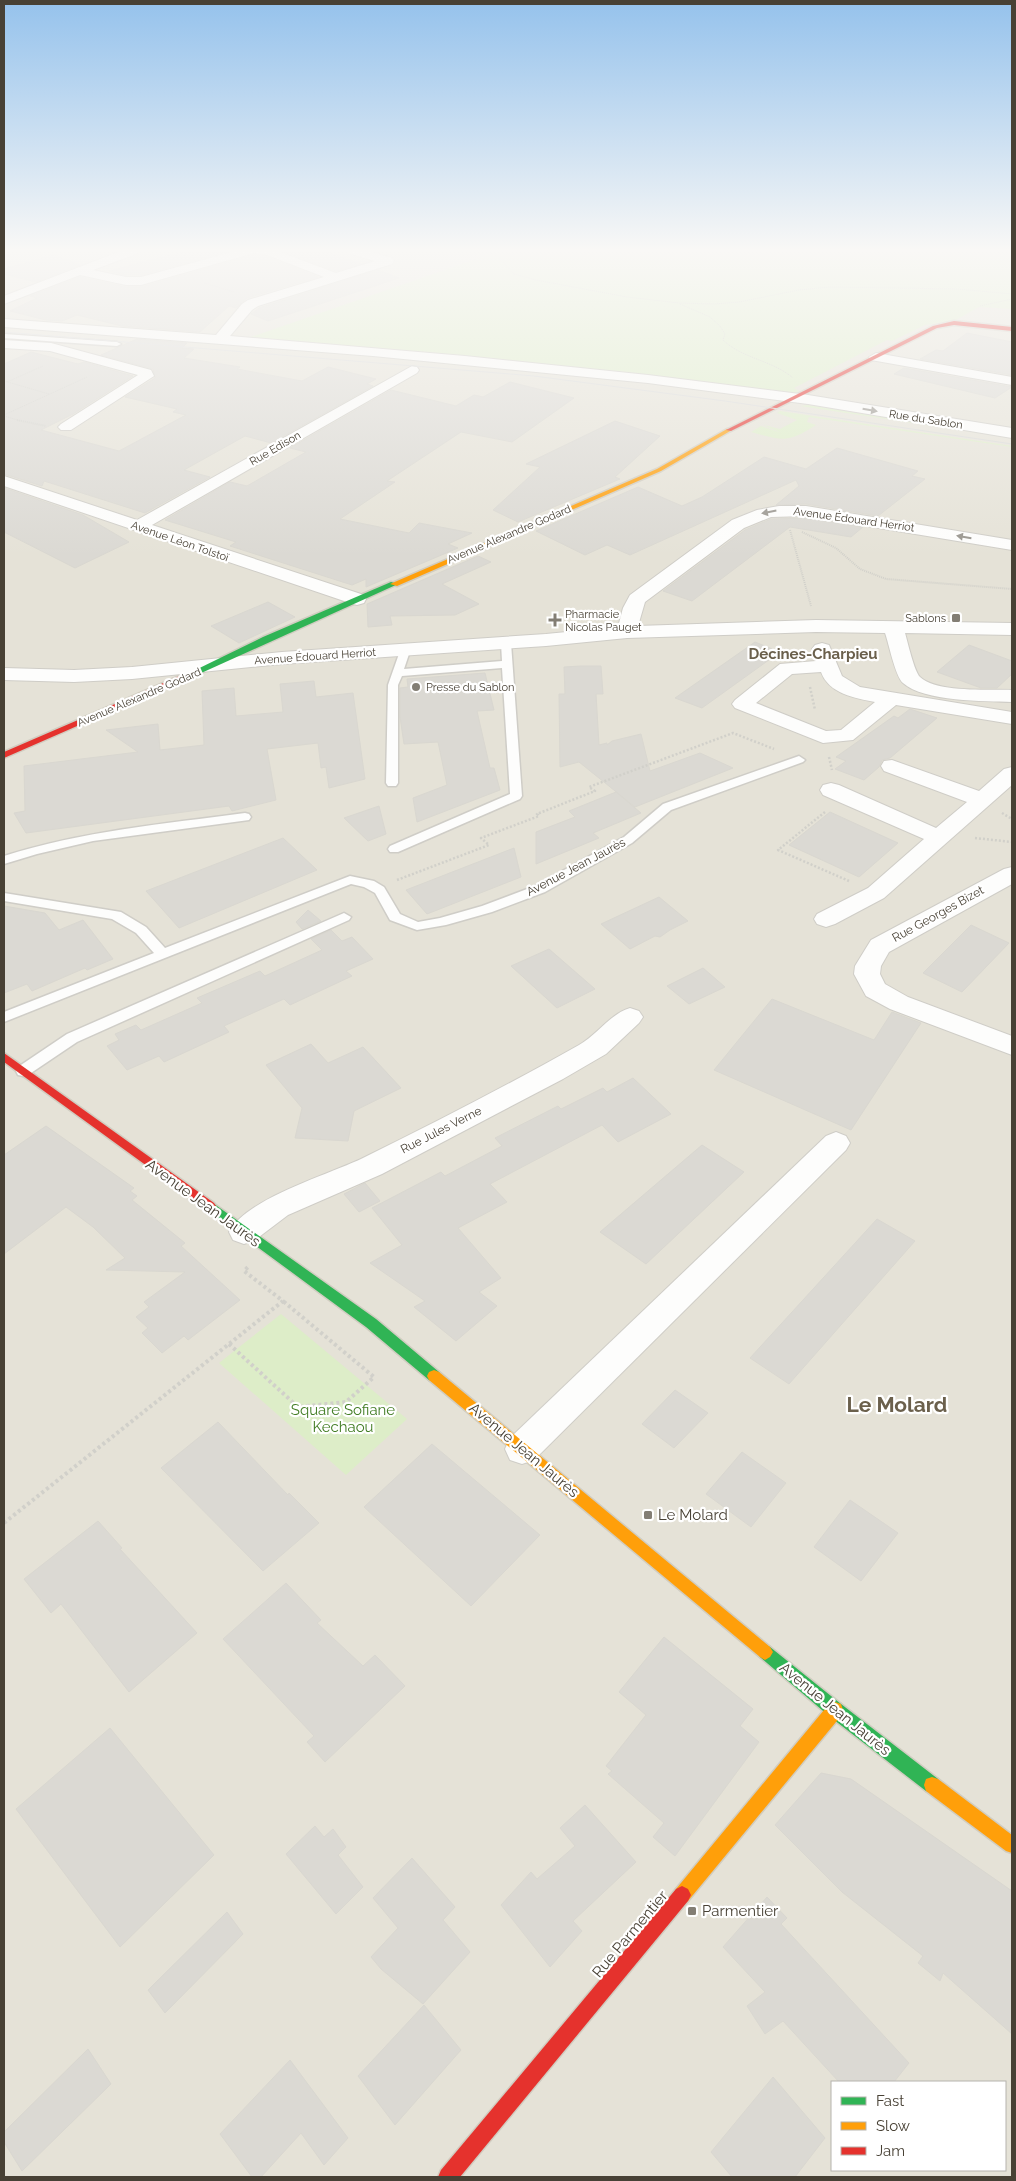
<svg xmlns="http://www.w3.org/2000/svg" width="1016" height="2181" font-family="Raleway,sans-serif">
<rect width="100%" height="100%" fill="#f1f0ea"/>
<path fill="#e5e2d7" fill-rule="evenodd" d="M4,251H1012V2177H4ZM832,2082H1005V2170H832Z"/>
<g fill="#ddedc8">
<path d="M465,251H1012V309L979,307L954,321L925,325L892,341L887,340L794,388L799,391L793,394L506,360L248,338L482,257Z"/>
<path d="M808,405L1012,438L800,406Z"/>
<path d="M780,411L1012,446V447L809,417L807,422L816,425C788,443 783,441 751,432L761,426L782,433L763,425L780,429L797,420L777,413Z"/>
<path d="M281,1314L407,1419L346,1475L219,1363Z"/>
</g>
<g fill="#dbd9d3" stroke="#d9d7d0">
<path d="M186,251H230L141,275H126L109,271Z"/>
<path d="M282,251H324L360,264L336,271Z"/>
<path d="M54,255L80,265L36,282L4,274V269Z"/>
<path d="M254,255L267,257L318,277L247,298L236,308L229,306L200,332L122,326L77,315L62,321L46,320L10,311L37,298L30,296L80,277L126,287H141Z"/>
<path d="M378,270L399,278L268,321L251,314L259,308Z"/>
<path d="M967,333L1012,342V375L920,359L936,350L943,351Z"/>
<path d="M137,339L187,343L182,348L194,349L184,358L240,367L237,369L302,381L328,367L376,379L367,384L373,386L271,443L245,436L184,470L210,477L145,513L44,481L42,486L4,474V364L31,352L78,364L84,362L133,376L73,414L41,430L119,451L186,415L173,412L177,409L125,397L155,378L153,369L101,355Z"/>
<path d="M904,368L1012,387L995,398L894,374Z"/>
<path d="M510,382L574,398L512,442L461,432L387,481L395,482L340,519L409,533L419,523L472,533L448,544L458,548L366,587V579L352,585L230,546L236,542L165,520L230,482L247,486L306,452L290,448L391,390L456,406L474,395L483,397Z"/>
<path d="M615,421L660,436L615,477L620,479L518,522L493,510L540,467L526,464Z"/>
<path d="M837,448L918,471L912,476L925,479L878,516L806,504L776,505L799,486L796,480L630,555L607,545L585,555L536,531L638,487L682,506L702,497L764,457L806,469Z"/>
<path d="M4,488L83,515L129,542L75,568L4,532Z"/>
<path d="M806,518L863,527L851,537L790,527L692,601L663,591L745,530L771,519Z"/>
<path d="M478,556L491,562L442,584L479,604L455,615L390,616L392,625L368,627L367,604Z"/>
<path d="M268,602L295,617L239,643L211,626Z"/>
<path d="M755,642L780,652L702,708L675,698Z"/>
<path d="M969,645L1012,661V674L997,688H981L937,672Z"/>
<path d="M581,666H601L603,694H596L599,745L607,743V745L612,741L641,734L650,771L700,753L733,768L635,807L579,762L560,767L559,694H565L564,667Z"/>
<path d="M485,673L494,710L477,711L490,768H494L500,790L417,822L413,798L447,785L438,742L404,744L400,717V688L408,687L407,679Z"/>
<path d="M314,681L316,697L353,693L365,779L329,788L326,767L321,768L318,743L267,749L276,800L232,811L229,806L26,833L14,813L25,811L24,766L138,752L106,730L158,724L160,750L204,745L202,691L234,688L236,716L283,712L280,684Z"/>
<path d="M910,709L937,718L890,758L882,760L879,767L864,780L835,769L846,761L836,757L894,716L898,718Z"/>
<path d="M616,792L641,813L593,833L599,838L536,864V832L575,817L569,811Z"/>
<path d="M379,806L386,834L368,841L344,818Z"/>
<path d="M830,812L898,843L859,877L789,845Z"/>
<path d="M283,838L317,870L179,928L146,891Z"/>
<path d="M514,848L521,877L427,914L406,890Z"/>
<path d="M659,897L688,921L670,930L660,937L655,936L630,949L601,924Z"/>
<path d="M4,906L45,913L59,930L83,920L113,959L87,970L85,968L32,991L27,984L4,993Z"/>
<path d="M308,910L321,921L302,929L296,922Z"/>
<path d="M971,925L1009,943L962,992L923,973Z"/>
<path d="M331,930L342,941L352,937L373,959L346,971L352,976L290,1005L284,999L224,1026L229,1032L164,1062L159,1056L127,1070L107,1046L119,1040L115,1034L136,1025L141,1030L202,1003L197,998L260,971L265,976L322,950L311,939Z"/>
<path d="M549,949L595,989L557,1008L511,966Z"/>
<path d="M703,968L725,987L689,1004L667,986Z"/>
<path d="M772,999L874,1040L892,1012L921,1023L851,1130L714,1070Z"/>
<path d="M311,1044L328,1063L363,1047L401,1088L354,1111L348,1141L295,1138L302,1108L266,1065Z"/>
<path d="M633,1078L671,1114L618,1142L602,1125L490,1184L507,1202L458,1228L501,1278L479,1292L497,1306L456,1341L414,1307L425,1301L370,1263L402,1245L372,1208L441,1172L445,1176L502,1146L495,1138L558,1106L561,1109L603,1088L607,1092Z"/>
<path d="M46,1126L134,1188L130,1191L137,1196L132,1200L185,1243L181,1246L240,1300L188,1340L184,1336L162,1353L142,1333L148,1328L136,1317L149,1307L144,1302L185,1272L106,1270L125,1258L93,1227L66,1207L4,1254V1155Z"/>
<path d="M702,1145L744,1172L646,1264L600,1232Z"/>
<path d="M365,1183L380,1201L359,1212L344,1194Z"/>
<path d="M877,1219L915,1241L789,1384L750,1358Z"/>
<path d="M675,1390L708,1413L674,1448L642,1424Z"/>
<path d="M218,1422L288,1495L289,1493L319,1523L263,1571L161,1468Z"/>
<path d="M432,1444L540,1535L471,1606L364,1507Z"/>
<path d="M742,1452L786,1483L751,1527L706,1494Z"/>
<path d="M850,1500L898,1533L861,1581L814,1547Z"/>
<path d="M98,1521L122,1548L120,1549L197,1633L129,1692L61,1604L51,1613L24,1579Z"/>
<path d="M286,1583L321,1620L317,1623L363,1666L375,1655L405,1686L325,1762L307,1742L314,1736L223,1639Z"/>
<path d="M664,1637L753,1709L740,1726L759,1742L675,1856L653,1837L664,1823L608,1774L612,1771L606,1766L646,1715L619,1692Z"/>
<path d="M110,1728L214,1855L120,1947L16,1809Z"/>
<path d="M821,1773L851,1779L1012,1891V2034L943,1973L940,1981L918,1963L923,1956L842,1892L775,1825Z"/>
<path d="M585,1805L636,1862L573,1921L582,1931L550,1967L501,1905L531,1872L537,1879L575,1846L560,1828Z"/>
<path d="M315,1826L324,1837L333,1829L346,1847L338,1855L363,1887L336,1914L286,1854Z"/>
<path d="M412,1858L455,1907L443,1920L470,1952L423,2004L381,1969L371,1957L398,1928L373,1898Z"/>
<path d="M767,1897L787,1918L781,1924L909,2063L894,2082H839L783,2021L765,2034L747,2006L765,1992L723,1947Z"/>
<path d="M227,1912L243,1934L165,2013L148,1990Z"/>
<path d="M424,2005L461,2050L395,2125L358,2076Z"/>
<path d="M88,2049L111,2084L22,2171L4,2142V2132Z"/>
<path d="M290,2060L348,2138L324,2165L301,2133L261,2177H252L220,2134Z"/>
<path d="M773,2077L825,2138L795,2177H732L711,2152Z"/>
</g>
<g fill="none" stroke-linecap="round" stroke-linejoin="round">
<defs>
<g id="lane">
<path d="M4,334L117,342L121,344L117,346L4,338Z"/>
<path d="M506,640L511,643L522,796L520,799L398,852H390L388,849L390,846L510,794L502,668L402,676L398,685V783L396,786H388L386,783L388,685L400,651L405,648L410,651L404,669L502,661L501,643Z"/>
<path d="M799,756L805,760L803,762L671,810L632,843L545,892L492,912L446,925L417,930L390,920L375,893L364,887L351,884L4,1022V1012L154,953L136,933L112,919L4,901V893L121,912L146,927L165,948L350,876L374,881L384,887L400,914L418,922L440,918L482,906L535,886L624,837L663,804Z"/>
<path d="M245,813L249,814L251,817L249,820L93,841L37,854L4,864V856C82,831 164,824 245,813Z"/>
<path d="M344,913L351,917L349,920L77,1042L28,1075L23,1076L18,1075L16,1071L18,1067L67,1034Z"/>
</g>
<g id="street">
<path d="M121,251H138L136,254L93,270L126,277H141L236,251H277L336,273L375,261L351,254L349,251H367L392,258L394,261L392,264L258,306L252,310L230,336L465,356L648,375L808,395L1012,428V438L808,404L648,383L373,356L4,327V319L216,335L242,304L248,300L324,277L267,255L254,253L141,285H126L80,275L4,304V296Z"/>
<path d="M4,340L51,343L151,370L154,376L71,430H61L58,427L61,424L138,375L50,351L4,348Z"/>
<path d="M876,353L1012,377V385L871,360L869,357Z"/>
<path d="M412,366L417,367L419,370L417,373L152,525L364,595L366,599L364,603L357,605L350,603L4,486V476L137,520Z"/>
<path d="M779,506H806L1012,540V550L806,516L771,517L744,528L645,602L638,626L816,620L1012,623V635L905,633C908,643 914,671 920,677C937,693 990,689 1012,690V702C985,701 924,702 903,683C895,676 889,644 885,633L816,632L627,638L546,646L282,664L132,679L74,682L4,680V668L74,670L132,667L282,652L546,634L618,627L623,608L630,595L732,520L757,510Z"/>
<path d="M822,643L829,645L842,676L860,687L1012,712V724L896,705L853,740L823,743L735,708L732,704L735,700L780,664L816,661L812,649L815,645ZM821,672C829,694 855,698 875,702L841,730L826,731L756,703L792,674Z"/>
<path d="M892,760L979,791L1004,769L1012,767V785L884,898L835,924L826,927L817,924L814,919L817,914L868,888L924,839L823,795L820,790L823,785L831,783L839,785L936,828L967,802L884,771L881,766L884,761Z"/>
<path d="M1012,867V884L889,952L881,966L880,974L885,984L908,997L1012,1036V1055L890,1009L866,996L854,974L855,966L871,940L1004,869Z"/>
<path d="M630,1008L639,1011L643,1017L639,1023L606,1054L563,1079L382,1174L288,1215L255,1240L244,1244L233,1240L229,1232C247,1198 328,1175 363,1158C436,1122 508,1085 579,1045C597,1035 610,1014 630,1008Z"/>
<path d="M836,1132L846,1136L850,1143L846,1150L534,1460L522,1464L510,1460L505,1449L510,1438L826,1136Z"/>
</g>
<g id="fast">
<path d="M391,582L398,584L188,679L181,677L263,637Z"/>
<path d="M210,1201L376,1319L439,1372L441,1376L439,1380L434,1382L429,1380L366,1327L206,1209L204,1206L206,1203Z"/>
<path d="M765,1644L770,1647L841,1704L938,1779L940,1785L938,1791L932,1793L926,1791L829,1716L760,1657L757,1652L760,1647Z"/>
</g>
<g id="slow">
<path d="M727,429L732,430L661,471L397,586L390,584L657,469Z"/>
<path d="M434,1370L439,1372L770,1647L773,1652L770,1657L765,1660L760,1657L429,1380L427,1376L429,1372Z"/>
<path d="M835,1702L841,1704L843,1710L841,1716L688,1901L682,1904L676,1901L673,1895L676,1889L829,1704Z"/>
<path d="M932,1777L938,1779L1012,1835V1853L1006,1851L926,1791L924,1785L926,1779Z"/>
</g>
<g id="jam">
<path d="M954,321L1012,327V331L954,325L937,328L731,431L726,430L933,326Z"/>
<path d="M182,675L189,677L4,758V752Z"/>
<path d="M4,1053L214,1203L216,1206L214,1209H206L4,1062Z"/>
<path d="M682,1886L688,1889L691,1895L688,1901L460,2177H438L441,2170L676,1889Z"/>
</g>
</defs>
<use href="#lane" stroke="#cfcdc7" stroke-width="3"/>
<use href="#street" stroke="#cfcdc7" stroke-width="2"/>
<use href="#fast" stroke="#d1cdc1" stroke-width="3"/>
<use href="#slow" stroke="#d1cdc1" stroke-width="3"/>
<use href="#jam" stroke="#d1cdc1" stroke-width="3"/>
<g stroke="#d1d0ca" stroke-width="1" stroke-dasharray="1 1" stroke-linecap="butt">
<path d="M485,251L498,256L514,274L536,280L627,297L679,303L714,304L739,302L799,290L830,287L957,289L1012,294"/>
<path d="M204,283L234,292"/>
<path d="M680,304L710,317L720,326L725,334L723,340C743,359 772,360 793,378"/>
<path d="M980,306L1012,299"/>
<path d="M4,381L49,394"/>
<path d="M7,382L43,366"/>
<path d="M4,415L87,377"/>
<path d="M4,416L21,421"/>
</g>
<g stroke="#d1d0ca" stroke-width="2" stroke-dasharray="1 1" stroke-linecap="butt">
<path d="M17,420L46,426"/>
<path d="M790,530L811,606"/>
<path d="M802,532L836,548L860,569L886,579L1012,589"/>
</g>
<g stroke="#d1d0ca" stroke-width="2.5" stroke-dasharray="2 2" stroke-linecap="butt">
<path d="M810,687L815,710"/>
<path d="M829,757L832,770"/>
<path d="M825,812L778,850L849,881"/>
<path d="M1002,813L1012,819"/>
<path d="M975,838L1012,842"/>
<path d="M397,880L489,845L481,838L539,816L537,814L595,791L589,787L733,733L774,749"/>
</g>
<g stroke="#d1d0ca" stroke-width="4" stroke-dasharray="3 3" stroke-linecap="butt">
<path d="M229,1344L298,1407L346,1402L374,1377L283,1301"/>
<path d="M4,1523L283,1301L244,1271L248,1267"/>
</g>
<use href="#lane" fill="#fdfdfc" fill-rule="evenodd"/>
<use href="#street" fill="#fdfdfc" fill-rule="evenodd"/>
<use href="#fast" fill="#30b455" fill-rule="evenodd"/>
<use href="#slow" fill="#ff9f0a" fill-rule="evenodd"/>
<use href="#jam" fill="#e5322d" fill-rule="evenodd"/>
<path stroke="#d9d9d8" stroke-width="1" d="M4,332L534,376L725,401L1012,444"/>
</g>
<defs><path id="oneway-solid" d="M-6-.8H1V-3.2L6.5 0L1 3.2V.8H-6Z" transform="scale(1.25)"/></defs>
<g fill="#99968f">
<use href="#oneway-solid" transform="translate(870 410) rotate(10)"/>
<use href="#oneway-solid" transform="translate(769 512) rotate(169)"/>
<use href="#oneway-solid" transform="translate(964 537) rotate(-170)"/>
</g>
<linearGradient id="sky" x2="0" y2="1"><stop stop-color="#95c2ec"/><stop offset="0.45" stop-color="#f9f8f6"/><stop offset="1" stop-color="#f9f8f6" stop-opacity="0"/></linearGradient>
<rect width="1016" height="556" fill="url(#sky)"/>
<g fill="#837e74" stroke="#fff" stroke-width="2">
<rect x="951" y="613" width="10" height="10" rx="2.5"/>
<path d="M552.5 612.5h5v5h5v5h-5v5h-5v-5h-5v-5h5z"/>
<circle cx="416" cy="687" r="5"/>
<rect x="643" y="1510" width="10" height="10" rx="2.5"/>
<rect x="687" y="1906" width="10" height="10" rx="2.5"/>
</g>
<g text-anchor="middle" stroke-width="4.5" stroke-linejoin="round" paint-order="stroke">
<g font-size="11" fill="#484135" stroke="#fff">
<text transform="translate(926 419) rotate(9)" y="4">Rue du Sablon</text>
<text transform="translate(275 448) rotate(-30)" y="4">Rue Edison</text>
<text transform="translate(854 519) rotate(8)" y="4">Avenue Édouard Herriot</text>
<text transform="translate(509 534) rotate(-23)" y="4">Avenue Alexandre Godard</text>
<text transform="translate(180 541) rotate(19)" y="4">Avenue Léon Tolstoï</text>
<text transform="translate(315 656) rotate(-4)" y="4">Avenue Édouard Herriot</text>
<text transform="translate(139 697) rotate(-23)" y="4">Avenue Alexandre Godard</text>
</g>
<g font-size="11" fill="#484135" stroke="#fff" text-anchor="start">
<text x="565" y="618">Pharmacie<tspan x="565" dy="13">Nicolas Pauget</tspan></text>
<text x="946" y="622" text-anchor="end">Sablons</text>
<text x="426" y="691">Presse du Sablon</text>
</g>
<g font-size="12" fill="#484135" stroke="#fff">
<text transform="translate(576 867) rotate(-28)" y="4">Avenue Jean Jaurès</text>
<text transform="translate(938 914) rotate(-29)" y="4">Rue Georges Bizet</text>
<text transform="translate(441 1130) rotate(-27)" y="4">Rue Jules Verne</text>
</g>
<g font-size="15" font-weight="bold" fill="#6b604c" stroke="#fff">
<text x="813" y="659">Décines-Charpieu</text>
</g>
<g font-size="15" fill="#484135" stroke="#fff">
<text transform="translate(203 1203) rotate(36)" y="5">Avenue Jean Jaurès</text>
<text transform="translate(524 1450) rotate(40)" y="5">Avenue Jean Jaurès</text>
<text transform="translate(835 1709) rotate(39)" y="5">Avenue Jean Jaurès</text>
<text transform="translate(630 1934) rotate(-50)" y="5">Rue Parmentier</text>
</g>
<g font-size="15" fill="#437d25" stroke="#fff">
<text x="343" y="1415">Square Sofiane<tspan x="343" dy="17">Kechaou</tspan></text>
</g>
<g font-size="15" fill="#484135" stroke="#fff" text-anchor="start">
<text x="658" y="1520">Le Molard</text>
<text x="702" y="1916">Parmentier</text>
</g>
<g font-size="21" font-weight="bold" fill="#6b604c" stroke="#fff">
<text x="897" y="1412">Le Molard</text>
</g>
</g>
<rect width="1016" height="2181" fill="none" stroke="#484135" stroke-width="10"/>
<rect x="831" y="2081" width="175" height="90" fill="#ffffff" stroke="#b6b3ae"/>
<rect x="841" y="2097" width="25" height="8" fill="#30b455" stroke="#b6b3ae"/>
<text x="876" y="2106" font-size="15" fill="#484135">Fast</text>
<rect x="841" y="2122" width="25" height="8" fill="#ff9f0a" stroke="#b6b3ae"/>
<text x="876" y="2131" font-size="15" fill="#484135">Slow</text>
<rect x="841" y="2147" width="25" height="8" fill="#e5322d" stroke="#b6b3ae"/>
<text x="876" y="2156" font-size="15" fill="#484135">Jam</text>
</svg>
